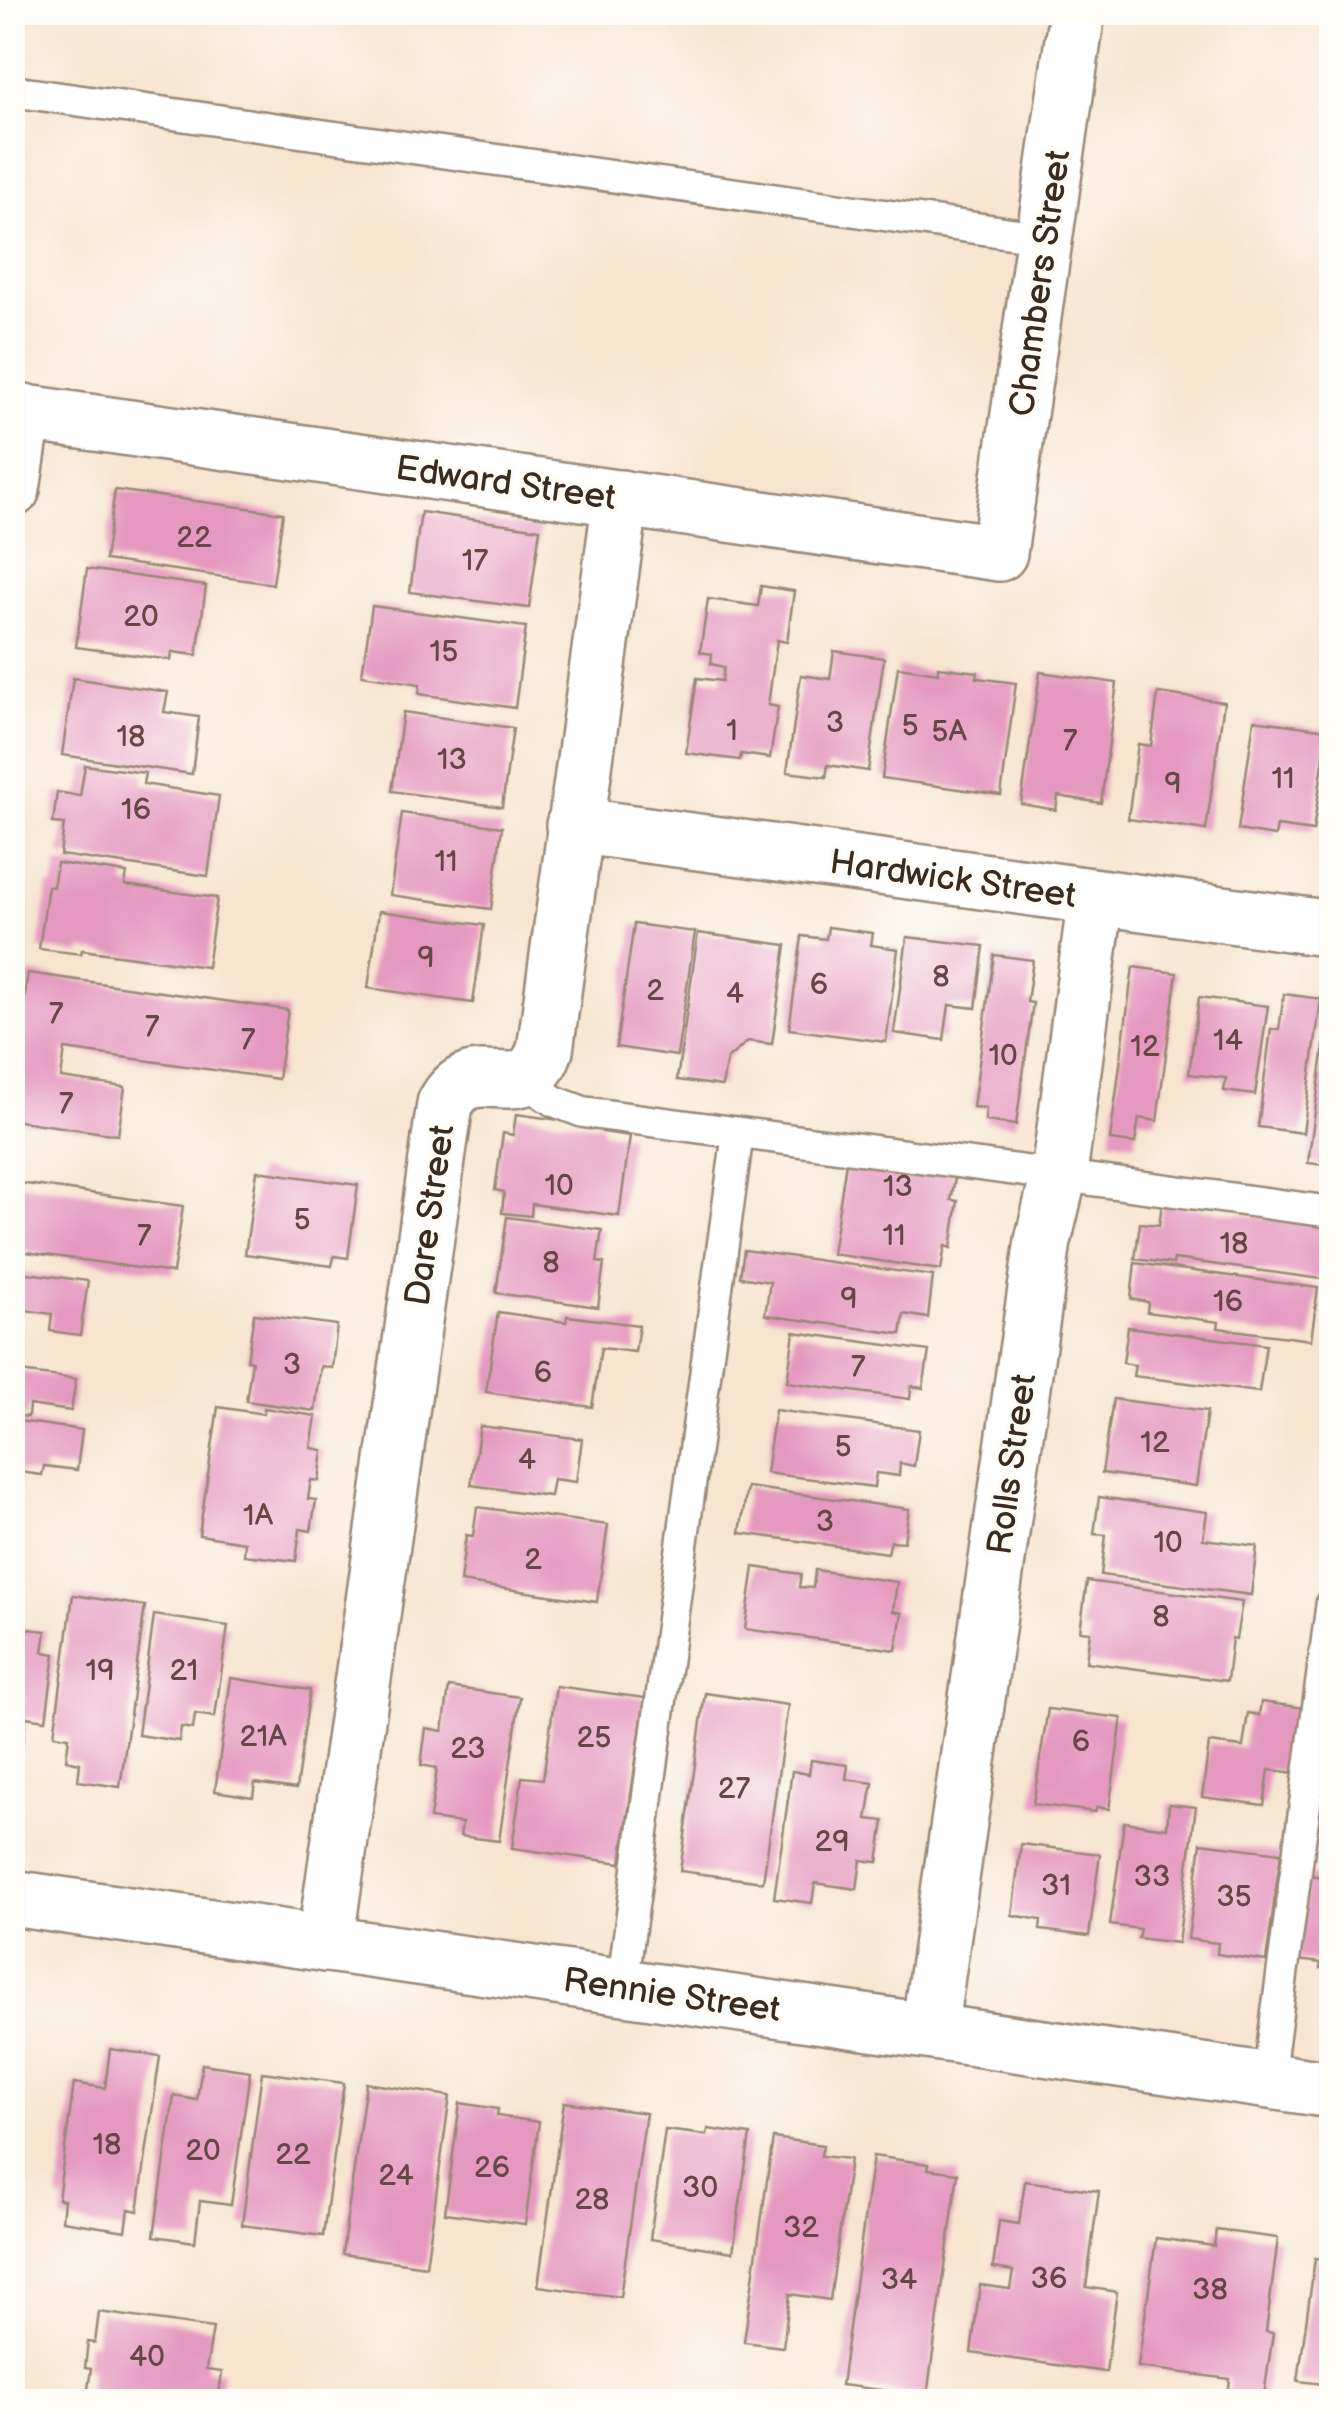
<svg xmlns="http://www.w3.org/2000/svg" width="1344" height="2414" font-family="'Balsamiq Sans',sans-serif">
<rect width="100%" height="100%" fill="#fdfcf7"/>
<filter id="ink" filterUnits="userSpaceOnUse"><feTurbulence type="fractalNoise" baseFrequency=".01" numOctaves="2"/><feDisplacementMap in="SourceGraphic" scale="20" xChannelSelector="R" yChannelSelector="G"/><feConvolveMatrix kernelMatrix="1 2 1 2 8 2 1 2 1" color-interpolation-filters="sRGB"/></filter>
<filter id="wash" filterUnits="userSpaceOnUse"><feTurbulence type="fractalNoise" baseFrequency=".0048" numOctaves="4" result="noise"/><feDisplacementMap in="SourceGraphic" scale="40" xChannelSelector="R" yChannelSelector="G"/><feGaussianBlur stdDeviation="2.25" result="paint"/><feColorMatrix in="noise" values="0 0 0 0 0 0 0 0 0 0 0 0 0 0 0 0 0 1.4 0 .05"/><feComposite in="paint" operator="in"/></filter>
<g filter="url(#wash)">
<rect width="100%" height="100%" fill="#f7e5d0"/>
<g id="blocks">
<g fill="#e599c0">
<path d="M115,490L283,513L273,584L105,560Z"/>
<path d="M421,512L540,529L529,608L410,592Z"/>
<path d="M87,569L206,586L197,655L172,652L171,660L76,647Z"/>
<path d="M761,586L794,591L787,642L777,640L768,705L778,707L770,758L741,754L740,760L686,753L697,678L722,681L724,667L711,664L712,654L700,652L708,599L758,606Z"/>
<path d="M372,606L526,627L515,708L419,694L420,684L362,675Z"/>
<path d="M834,651L884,658L868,771L828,765L826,777L787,772L801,675L830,679Z"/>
<path d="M898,667L938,673V667L978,672L977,678L1016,683L1001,795L882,778Z"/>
<path d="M1040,672L1117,683L1101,803L1058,796L1056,810L1021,804Z"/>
<path d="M73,678L168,692L164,712L199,717L192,774L62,755Z"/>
<path d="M1158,693L1224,702L1206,830L1128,819L1138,744L1151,746Z"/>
<path d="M403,712L513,728L502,807L392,791Z"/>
<path d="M1254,720L1328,730L1313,831L1277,826L1275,836L1238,830Z"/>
<path d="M85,765L145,773L143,784L219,796L208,876L60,855L64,824L53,823L57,792L80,796Z"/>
<path d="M402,813L502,827L491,909L390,895Z"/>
<path d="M57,863L127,873L125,885L217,898L207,967L82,950L81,954L39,949L48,886L53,887Z"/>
<path d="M379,911L484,925L473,1003L368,988Z"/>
<path d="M634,924L695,932L677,1056L616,1047Z"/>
<path d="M828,927L873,933L871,945L898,949L886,1042L789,1029L802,936L826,939Z"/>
<path d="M698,933L786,945L772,1044L748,1041L727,1059L722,1086L677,1080Z"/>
<path d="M907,937L984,946L976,1008L949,1005L944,1040L894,1033Z"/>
<path d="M994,955L1033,960L1027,1002L1033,1003L1016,1125L985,1121L986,1108L973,1107Z"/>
<path d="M1133,967L1177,973L1157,1121L1139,1118L1135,1143L1110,1140Z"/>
<path d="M28,973L288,1010L278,1079L65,1049L61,1078L125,1087L118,1135L12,1120V1086Z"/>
<path d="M1284,994L1321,999L1303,1133L1258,1127L1271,1029L1279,1030Z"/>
<path d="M1199,997L1268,1006L1255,1095L1224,1091L1226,1078L1189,1074Z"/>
<path d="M1329,1009H1332V1166L1308,1163Z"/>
<path d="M516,1114L603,1126L602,1132L630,1136L619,1216L532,1204L531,1216L502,1213L504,1192L495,1190L503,1133L513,1135Z"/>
<path d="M847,1156L956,1173L951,1200L958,1201L951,1248L945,1246L941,1270L832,1254Z"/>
<path d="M257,1171L358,1185L348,1258L334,1256L332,1266L245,1254Z"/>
<path d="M12,1182L183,1206L173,1273L12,1250Z"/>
<path d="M1162,1204L1332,1227V1272L1324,1271L1322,1279L1174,1259L1173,1264L1135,1259L1140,1223L1159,1225Z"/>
<path d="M507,1217L602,1230L597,1262L604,1263L598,1307L496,1293Z"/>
<path d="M744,1250L933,1276L928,1318L904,1314L901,1334L765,1315L770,1282L740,1277Z"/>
<path d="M1135,1263L1318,1288L1311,1340L1218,1328L1219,1322L1147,1312L1148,1302L1131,1299Z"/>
<path d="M12,1271L88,1281L80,1335L50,1331L52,1314L12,1308Z"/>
<path d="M498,1312L566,1322L567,1316L639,1325L635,1352L601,1348L592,1407L486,1392Z"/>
<path d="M254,1314L337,1325L332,1368L321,1366L315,1411L246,1401L252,1361L247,1360Z"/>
<path d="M1128,1327L1266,1345L1259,1392L1133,1376L1135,1365L1123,1363Z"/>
<path d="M794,1332L929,1351L923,1388L911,1386L910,1399L787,1382Z"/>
<path d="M12,1371L76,1379L71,1411L29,1405L28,1417L12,1415Z"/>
<path d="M1113,1399L1207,1411L1196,1486L1102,1473Z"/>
<path d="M218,1407L264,1414V1408L316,1416L311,1448L323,1450L319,1481L311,1480L308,1499L316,1500L311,1531L300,1529L296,1561L244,1555L245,1542L199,1535Z"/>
<path d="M775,1410L919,1430L914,1466L900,1463L899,1476L876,1473L874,1487L766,1473Z"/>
<path d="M12,1420L82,1430L77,1470L44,1466L42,1475L12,1471Z"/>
<path d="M480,1426L582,1439L576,1482L553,1479L550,1496L471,1485Z"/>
<path d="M747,1487L909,1509L904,1542L891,1541L888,1553L740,1533Z"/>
<path d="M1099,1497L1207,1512L1203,1539L1257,1546L1251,1595L1101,1575L1106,1535L1094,1534Z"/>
<path d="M477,1507L608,1525L597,1602L460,1582L466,1535L473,1536Z"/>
<path d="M754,1567L801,1574L799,1587L813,1588L815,1570L897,1582L893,1611L902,1613L896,1650L745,1629Z"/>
<path d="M1087,1581L1242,1602L1236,1639L1232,1638L1227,1681L1086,1662L1090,1632L1080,1631Z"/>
<path d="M73,1595L145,1606L120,1787L78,1781L80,1763L66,1760L69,1737L54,1735Z"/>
<path d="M154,1615L228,1626L215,1717L195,1714L193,1729L181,1727L179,1741L138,1735Z"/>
<path d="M12,1627L46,1631L43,1652L55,1654L46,1720L26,1717L20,1756L12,1755Z"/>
<path d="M231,1678L310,1690L296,1789L255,1783L253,1797L215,1791Z"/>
<path d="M556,1686L645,1698L621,1863L512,1848L522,1777L543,1779Z"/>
<path d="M449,1687L520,1697L499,1841L460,1836L462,1823L430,1819L437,1768L421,1765L426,1728L443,1731Z"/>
<path d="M705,1693L788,1705L763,1882L680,1871Z"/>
<path d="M1261,1702L1305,1708L1296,1773L1269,1770L1264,1805L1202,1797L1209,1743L1243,1747L1248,1713L1259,1715Z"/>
<path d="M1048,1709L1122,1718L1109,1809L1097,1807L1095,1812L1033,1804Z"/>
<path d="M1328,1733L1332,1734V1828L1315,1826Z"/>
<path d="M811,1760L848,1765L846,1779L873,1783L867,1819L884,1821L878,1862L861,1860L857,1889L815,1883L812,1903L774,1898L792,1771L809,1774Z"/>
<path d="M1169,1804L1196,1807L1178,1943L1138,1938L1140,1929L1110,1925L1124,1822L1167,1828Z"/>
<path d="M1329,1834H1332V1969L1320,1968L1321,1963L1297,1960L1308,1875L1324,1877Z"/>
<path d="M1201,1843L1281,1853L1266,1961L1217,1954L1218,1943L1188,1939Z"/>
<path d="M1021,1844L1100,1854L1089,1936L1040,1930L1041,1920L1012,1915Z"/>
<path d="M110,2049L160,2056L138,2211L129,2209L126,2231L62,2221L64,2200L58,2199L74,2083L105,2088Z"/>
<path d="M202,2064L250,2071L231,2205L200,2201L195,2242L154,2236L174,2096L197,2100Z"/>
<path d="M262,2072L344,2083L323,2236L242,2225Z"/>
<path d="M366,2083L450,2096L426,2266L342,2254Z"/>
<path d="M564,2102L646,2113L620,2297L538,2286Z"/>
<path d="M460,2103L498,2109L497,2116L539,2122L525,2224L445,2213Z"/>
<path d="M708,2129L750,2135L733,2252L650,2239L665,2130L707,2135Z"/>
<path d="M773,2138L823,2145L821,2156L850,2159L830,2300L790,2294L783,2347L744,2342Z"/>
<path d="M873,2156L929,2164L928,2169L958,2173L927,2396L841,2385Z"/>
<path d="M1025,2181L1099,2191L1086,2287L1117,2292L1106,2372L971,2353L980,2285L1010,2289L1013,2271L993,2268L999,2221L1019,2224Z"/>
<path d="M1216,2230L1278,2238L1266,2332L1273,2333L1263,2402H1227L1230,2379L1138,2367L1156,2238L1214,2246Z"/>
<path d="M1315,2258L1332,2260V2385L1298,2381Z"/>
<path d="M99,2312L213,2328L206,2370L222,2372L218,2402H86L91,2369L85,2368L88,2342L95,2343Z"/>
</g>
</g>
</g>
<g filter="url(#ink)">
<use href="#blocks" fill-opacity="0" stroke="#987" stroke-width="2.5"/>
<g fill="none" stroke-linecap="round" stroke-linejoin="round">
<defs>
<g id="lane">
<path d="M12,91L1046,238"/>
<path d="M521,1079L554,1101L583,1112L1332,1212"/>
<path d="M622,1987L738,1133"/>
<path d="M1268,2080L1332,1602"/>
</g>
<g id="street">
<path d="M12,411L999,553L1077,12"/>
<path d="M12,489L24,412"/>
<path d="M574,825L1332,929"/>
<path d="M12,1898L1332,2090"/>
<path d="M325,1944L445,1104C474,1048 523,1113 545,1050L621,498"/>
<path d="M929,2031L1043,1241L1059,1174L1096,898"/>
</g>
</defs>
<use href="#lane" stroke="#987" stroke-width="35"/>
<use href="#street" stroke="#987" stroke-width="60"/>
<use href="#lane" stroke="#fff" stroke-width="30"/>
<use href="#street" stroke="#fff" stroke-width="55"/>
</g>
</g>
<g text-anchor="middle" stroke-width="8" stroke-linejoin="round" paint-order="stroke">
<g font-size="30" fill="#664646">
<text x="194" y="547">22</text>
<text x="475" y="570">17</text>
<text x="141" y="626">20</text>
<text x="444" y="661">15</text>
<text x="835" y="732">3</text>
<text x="910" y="735">5</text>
<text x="732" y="740">1</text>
<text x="949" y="741">5A</text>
<text x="131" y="746">18</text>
<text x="1070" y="750">7</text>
<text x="452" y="769">13</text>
<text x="1283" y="788">11</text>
<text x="1173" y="793">9</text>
<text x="136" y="819">16</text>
<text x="446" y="871">11</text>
<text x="426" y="967">9</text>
<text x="941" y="986">8</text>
<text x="819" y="994">6</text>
<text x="655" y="1000">2</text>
<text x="735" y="1003">4</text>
<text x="56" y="1023">7</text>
<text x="152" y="1036">7</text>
<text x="248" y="1049">7</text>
<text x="1228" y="1050">14</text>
<text x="1145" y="1056">12</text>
<text x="1003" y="1065">10</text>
<text x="66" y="1113">7</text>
<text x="559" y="1195">10</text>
<text x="898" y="1196">13</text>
<text x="302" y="1229">5</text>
<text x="144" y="1245">7</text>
<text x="894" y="1245">11</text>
<text x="1234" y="1253">18</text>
<text x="551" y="1272">8</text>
<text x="849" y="1308">9</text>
<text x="1228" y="1311">16</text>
<text x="292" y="1374">3</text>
<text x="858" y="1376">7</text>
<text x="543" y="1382">6</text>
<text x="1155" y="1452">12</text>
<text x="843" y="1456">5</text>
<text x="527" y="1469">4</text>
<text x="258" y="1525">1A</text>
<text x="825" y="1531">3</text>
<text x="1168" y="1552">10</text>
<text x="533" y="1569">2</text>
<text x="1161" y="1626">8</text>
<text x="100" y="1680">19</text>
<text x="184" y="1680">21</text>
<text x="263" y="1746">21A</text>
<text x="594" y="1747">25</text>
<text x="1081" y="1751">6</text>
<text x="468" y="1758">23</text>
<text x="734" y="1798">27</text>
<text x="832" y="1851">29</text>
<text x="1152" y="1886">33</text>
<text x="1056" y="1895">31</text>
<text x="1234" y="1906">35</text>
<text x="107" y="2154">18</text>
<text x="203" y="2160">20</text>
<text x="293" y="2164">22</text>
<text x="492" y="2177">26</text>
<text x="396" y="2185">24</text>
<text x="700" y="2197">30</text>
<text x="592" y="2209">28</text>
<text x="801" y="2237">32</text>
<text x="1049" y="2288">36</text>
<text x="899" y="2289">34</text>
<text x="1210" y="2299">38</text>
<text x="147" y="2366">40</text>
</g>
<g font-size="35" fill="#3b2a1e" stroke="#fdfcf7">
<text transform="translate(1039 283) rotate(-82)" y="12">Chambers Street</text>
<text transform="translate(506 482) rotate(8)" y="12">Edward Street</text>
<text transform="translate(953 878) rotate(8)" y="12">Hardwick Street</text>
<text transform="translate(429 1215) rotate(-82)" y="12">Dare Street</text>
<text transform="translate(1011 1464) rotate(-82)" y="12">Rolls Street</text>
<text transform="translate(672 1994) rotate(8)" y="12">Rennie Street</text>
</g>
</g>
<rect width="1344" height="2414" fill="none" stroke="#fdfcf7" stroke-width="50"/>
</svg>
